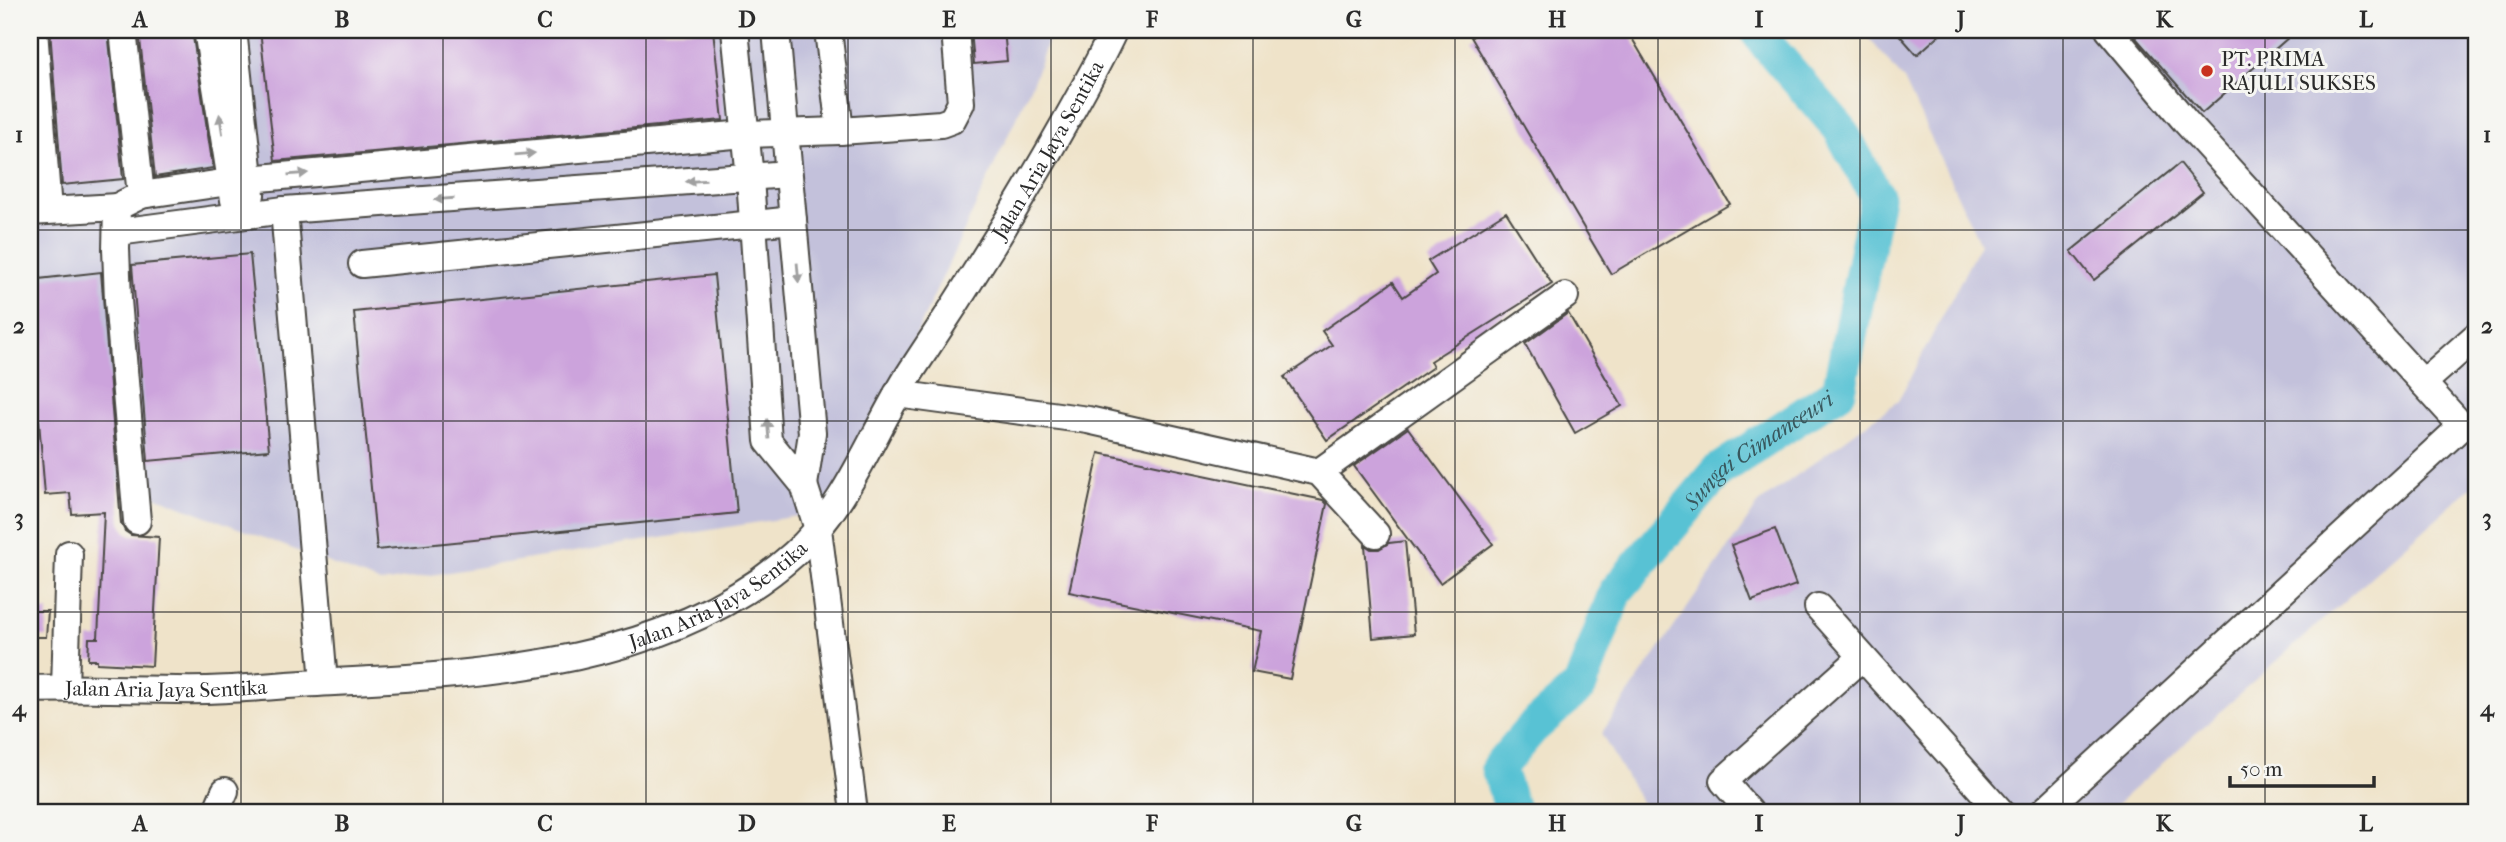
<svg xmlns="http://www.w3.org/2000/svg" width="2506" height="842" font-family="'IM FELL French Canon',serif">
<rect width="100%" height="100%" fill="#f6f6f2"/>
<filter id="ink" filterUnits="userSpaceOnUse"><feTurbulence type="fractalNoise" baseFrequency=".0143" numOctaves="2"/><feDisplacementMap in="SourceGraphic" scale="14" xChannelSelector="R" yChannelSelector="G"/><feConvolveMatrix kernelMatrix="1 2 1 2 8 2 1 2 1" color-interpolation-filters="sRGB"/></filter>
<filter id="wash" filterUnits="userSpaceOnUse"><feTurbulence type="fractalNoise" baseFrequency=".00686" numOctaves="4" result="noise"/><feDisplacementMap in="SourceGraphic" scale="28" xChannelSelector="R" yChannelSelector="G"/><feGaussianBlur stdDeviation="1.57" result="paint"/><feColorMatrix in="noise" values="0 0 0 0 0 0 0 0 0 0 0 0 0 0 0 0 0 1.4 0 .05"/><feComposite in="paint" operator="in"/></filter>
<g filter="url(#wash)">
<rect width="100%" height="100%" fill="#efe3c9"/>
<g fill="#c3c1db">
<path d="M30,30H1051L1035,77L835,510L381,583L30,448Z"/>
<path d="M1862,30H2476V483L2108,812H1647L1601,734L1759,503L1898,401L1980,244L1904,80Z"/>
</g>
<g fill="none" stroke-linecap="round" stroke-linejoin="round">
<path stroke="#58c2d4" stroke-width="35" id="s1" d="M1513,812L1498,768L1532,728L1580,686L1616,591L1719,470L1839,391L1877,197L1840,129L1768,46L1756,30"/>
</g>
<g id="blocks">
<g fill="#cca3dc">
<path d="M50,30H108L123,179L62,185Z"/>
<path d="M139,30H192L213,168L155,177Z"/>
<path d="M260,30H713L723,120L275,161Z"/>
<path d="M971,30H1004L1007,61L974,64Z"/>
<path d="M1484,30H1627L1730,204L1611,274L1471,37Z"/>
<path d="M1895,30H1945L1917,55Z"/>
<path d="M2129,30H2297L2202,113Z"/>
<path d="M2180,163L2203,192L2094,280L2071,251Z"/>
<path d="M1506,212L1552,284L1430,361L1433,367L1327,440L1284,377L1332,345L1322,331L1393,282L1403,297L1436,274L1428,261Z"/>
<path d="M250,254L269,450L148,461L132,265Z"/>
<path d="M101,272L121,523L125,531L131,535L159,537L152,666L97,663V660H88L89,638H98L104,512L72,514L70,493L45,495L39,421L30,422V280Z"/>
<path d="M714,275L737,513L377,550L354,312Z"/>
<path d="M1568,313L1622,406L1575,433L1525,344Z"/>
<path d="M1408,428L1493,544L1440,583L1354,466Z"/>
<path d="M1099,453L1323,500L1327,504L1290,679L1252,672L1261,631L1069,592Z"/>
<path d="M1775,529L1796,585L1752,601L1731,545Z"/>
<path d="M1405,541L1414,634L1373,638L1365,545L1371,549H1379L1389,543Z"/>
<path d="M30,611H48L46,637H30Z"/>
</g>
</g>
</g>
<g filter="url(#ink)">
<use href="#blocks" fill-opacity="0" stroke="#484743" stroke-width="2"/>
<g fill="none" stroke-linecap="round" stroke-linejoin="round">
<defs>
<g id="minor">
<path d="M34,30L48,210"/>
<path d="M123,30L141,195"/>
<path d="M207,30L234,200"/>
<path d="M233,30L251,195"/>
<path d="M735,30L750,178L768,441L804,485L818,529L854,812"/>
<path d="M776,30L812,433L804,485"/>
<path d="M828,30L840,131"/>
<path d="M284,210L324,682"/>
<path d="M30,212L117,207"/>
<path d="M118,232L284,210L788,174"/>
<path d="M362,264L793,220"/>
<path d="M2423,383L2476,336"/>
<path d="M897,394L1088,420L1319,472L1376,534"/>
<path d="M1319,472L1565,296"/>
<path d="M137,521L118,300L116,249L117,207L141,195L249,179L745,134L840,131L941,124L952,120L961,103L955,30"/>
<path d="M1818,607L2001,812"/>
<path d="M65,688L69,554"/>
<path id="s2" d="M30,689C89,687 148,691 207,690C249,689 291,684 334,682C491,674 671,664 794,554C849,505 873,430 912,370C959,300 1004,228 1047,154C1070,113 1094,73 1114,30"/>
<path d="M216,812L225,791"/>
<path d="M1750,812L1723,781L1862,657"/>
<path d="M2043,812L2462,426L2186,122L2109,30"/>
</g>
</defs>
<use href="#minor" stroke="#484743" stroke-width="30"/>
<use href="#minor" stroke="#fff" stroke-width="26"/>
</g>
<defs><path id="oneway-solid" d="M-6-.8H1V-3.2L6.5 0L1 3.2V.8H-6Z" transform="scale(1.75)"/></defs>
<g fill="#a0a0a0">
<use href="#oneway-solid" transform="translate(221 124) rotate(-99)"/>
<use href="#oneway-solid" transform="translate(525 154) rotate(-5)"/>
<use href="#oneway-solid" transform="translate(298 174) rotate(-5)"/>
<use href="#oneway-solid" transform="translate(696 181) rotate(176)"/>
<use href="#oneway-solid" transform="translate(444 199) rotate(176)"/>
<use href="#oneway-solid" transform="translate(798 273) rotate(85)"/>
<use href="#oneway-solid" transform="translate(768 429) rotate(-95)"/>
</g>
</g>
<path fill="none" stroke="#2b2b2b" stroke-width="2" stroke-opacity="0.55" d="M241,30V812M443,30V812M646,30V812M848,30V812M1051,30V812M1253,30V812M1455,30V812M1658,30V812M1860,30V812M2063,30V812M2265,30V812M30,230H2476M30,421H2476M30,612H2476"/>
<circle fill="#c8321e" stroke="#f6f6f2" stroke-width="2.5" cx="2207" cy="71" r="7"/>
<g text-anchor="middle" stroke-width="6" stroke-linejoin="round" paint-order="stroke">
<g font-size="21" fill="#2b2b2b" stroke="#f6f6f2" text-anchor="start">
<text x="2221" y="66">PT. PRIMA<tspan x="2221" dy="24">RAJULI SUKSES</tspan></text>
</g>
<g font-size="21" fill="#2b2b2b" stroke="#f6f6f2">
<text dy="7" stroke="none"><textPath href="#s2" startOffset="1270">Jalan Aria Jaya Sentika</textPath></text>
<text dy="7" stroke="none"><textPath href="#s2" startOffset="704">Jalan Aria Jaya Sentika</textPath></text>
<text dy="7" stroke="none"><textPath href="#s2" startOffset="136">Jalan Aria Jaya Sentika</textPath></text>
</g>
<g font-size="23" font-style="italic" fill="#38585e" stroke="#f6f6f2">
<text dy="8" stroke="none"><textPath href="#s1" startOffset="466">Sungai Cimanceuri</textPath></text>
</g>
</g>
<rect width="2506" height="842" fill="none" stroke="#f6f6f2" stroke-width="77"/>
<path d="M2230 776v10h144v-10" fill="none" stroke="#2b2b2b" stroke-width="3.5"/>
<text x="2240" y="776" font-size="21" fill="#2b2b2b" stroke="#f6f6f2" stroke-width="5" paint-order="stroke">50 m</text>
<rect x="38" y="38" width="2430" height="766" fill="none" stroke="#2b2b2b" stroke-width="2.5"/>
<g font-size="23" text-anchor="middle" font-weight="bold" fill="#2b2b2b">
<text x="140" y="27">A</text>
<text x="342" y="27">B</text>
<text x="545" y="27">C</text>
<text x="747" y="27">D</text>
<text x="949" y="27">E</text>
<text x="1152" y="27">F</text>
<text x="1354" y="27">G</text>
<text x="1557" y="27">H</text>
<text x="1759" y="27">I</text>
<text x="1961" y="27">J</text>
<text x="2164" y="27">K</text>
<text x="2366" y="27">L</text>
<text x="19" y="142">1</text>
<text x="2487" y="142">1</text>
<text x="19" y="333">2</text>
<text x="2487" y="333">2</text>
<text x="19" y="525">3</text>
<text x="2487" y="525">3</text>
<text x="19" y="716">4</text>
<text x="2487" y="716">4</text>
<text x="140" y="831">A</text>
<text x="342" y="831">B</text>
<text x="545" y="831">C</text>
<text x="747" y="831">D</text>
<text x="949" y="831">E</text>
<text x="1152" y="831">F</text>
<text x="1354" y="831">G</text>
<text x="1557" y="831">H</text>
<text x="1759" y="831">I</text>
<text x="1961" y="831">J</text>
<text x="2164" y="831">K</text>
<text x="2366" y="831">L</text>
</g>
</svg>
